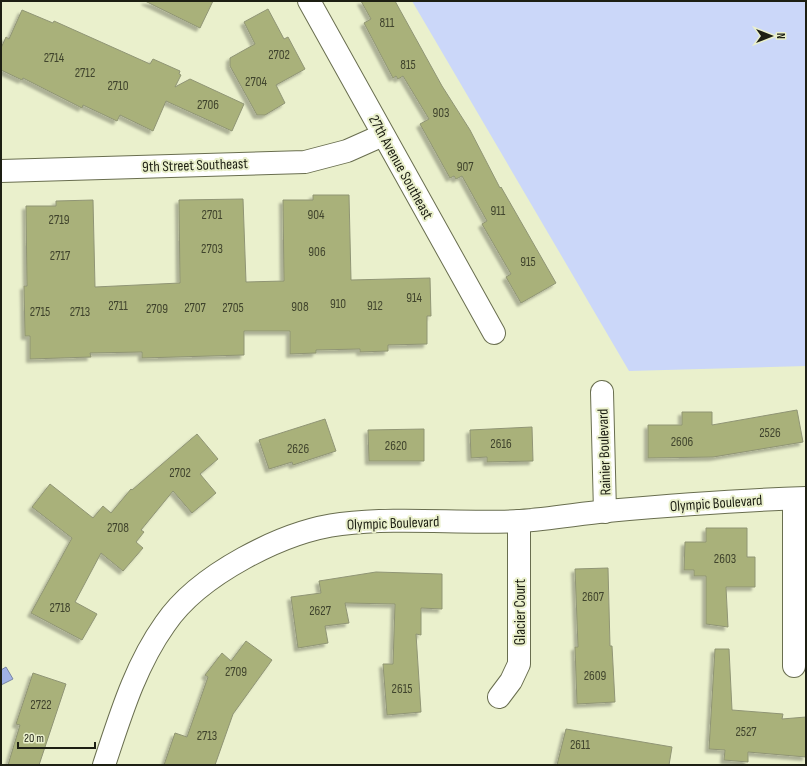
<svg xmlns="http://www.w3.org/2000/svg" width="807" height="766" font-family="'Sofia Sans Condensed',sans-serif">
<defs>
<filter id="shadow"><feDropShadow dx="-3.5" dy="3.5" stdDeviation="1" flood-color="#0004"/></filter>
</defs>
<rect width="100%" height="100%" fill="#eaf0cc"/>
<path fill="#cbd7f9" d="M412,1H806V366L629,371Z"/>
<path fill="#a1b2e5" stroke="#7986a6" d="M6,667L13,679L1,685V670Z"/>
<g fill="#a9b17a" stroke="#909575" filter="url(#shadow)">
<path d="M145,1H213L200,28Z"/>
<path d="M361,1H395L442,86L470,130L500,188L501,187L556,283L521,303L506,277L511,274L482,224L487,221L462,176L456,179L454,176L450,178L420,124L429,119L403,76L398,79L396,76L393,78L364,23L371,19Z"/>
<path d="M268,9L284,39L288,37L305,69L276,85L285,103L265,115H257L230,66V58L255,44L244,22Z"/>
<path d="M22,10L53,23L54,21L150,64L153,59L180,71L179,74L181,75L175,87L190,79L244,104L232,131L166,101L153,131L120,115L117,121L83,105L82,108L23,78L22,80L1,70V48L6,37L9,39Z"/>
<path d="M313,195H349L351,280L430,278L431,316H427V344L388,345V351L360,352V349L316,350V353L290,354V331H244V355L142,358V352L90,353L91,357L30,359V336H25L24,286H27L26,206H56V201L93,200L95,287L180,283L179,200L243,199L246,282L284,281L283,200H313Z"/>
<path d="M797,410L803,442L713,457L648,458V425H682V412H712V425Z"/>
<path d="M325,419L336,451L293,465L292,462L269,469L259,440Z"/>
<path d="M532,427L533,461L487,462V457L471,458L470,430Z"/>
<path d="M424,429V461H369L368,430Z"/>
<path d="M197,434L218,459L200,474L216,493L192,513L173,491L141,530L144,532L136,542L143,548L123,571L101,553L75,602L97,614L82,640L31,613L72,538L32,507L50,484L93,518L103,506L111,513L131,489L132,490Z"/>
<path d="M706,528H747V557H755V587H726L728,627L706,624V576H694V570H684L685,542H706Z"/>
<path d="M608,568L610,646H612L615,702L577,704L575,647H578L575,569Z"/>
<path d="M376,572L442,574V609L421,608V635L416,634L421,712L387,715L383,664H393L395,604L345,603L349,623L325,626L328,643L298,648L291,597L321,593L319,581Z"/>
<path d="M246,641L272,660L233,714L215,765H164L175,733L187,737L208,677L205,675L222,653L231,661Z"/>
<path d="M715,649H729L732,710L783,714L782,719L806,717V757L748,752V762L724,760L725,750L709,749Z"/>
<path d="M33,673L66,684L39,765H8L20,725L16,724Z"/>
<path d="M566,729L672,747L669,765H557Z"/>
</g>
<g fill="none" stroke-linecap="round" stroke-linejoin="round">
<defs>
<g id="minor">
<path d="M309,1L494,333"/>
<path d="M1,171L305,162L347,151L383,135"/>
<path d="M602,392L605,512"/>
<path d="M794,666V499"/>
<path d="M499,697L511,681L519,664V521"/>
<path d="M104,765C120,717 135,666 165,624C198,575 283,531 341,524C401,517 461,524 520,521C549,519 578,514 607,511C673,505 739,500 806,498"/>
</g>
</defs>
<use href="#minor" stroke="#696e4f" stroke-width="24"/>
<use href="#minor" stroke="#fff" stroke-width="22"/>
</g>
<g text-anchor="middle" stroke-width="4" stroke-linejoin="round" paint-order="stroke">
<g font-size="13" fill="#40442d">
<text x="387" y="27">811</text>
<text x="279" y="59">2702</text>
<text x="54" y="62">2714</text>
<text x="408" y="69">815</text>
<text x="85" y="77">2712</text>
<text x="256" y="86">2704</text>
<text x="118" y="90">2710</text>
<text x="208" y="109">2706</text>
<text x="441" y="117">903</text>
<text x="465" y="171">907</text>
<text x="498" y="215">911</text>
<text x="212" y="219">2701</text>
<text x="316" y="219">904</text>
<text x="59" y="224">2719</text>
<text x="212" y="253">2703</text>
<text x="317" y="256">906</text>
<text x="60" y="260">2717</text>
<text x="528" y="266">915</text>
<text x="414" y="302">914</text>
<text x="338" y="308">910</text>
<text x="118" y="310">2711</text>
<text x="375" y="310">912</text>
<text x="300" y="311">908</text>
<text x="195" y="312">2707</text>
<text x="233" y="312">2705</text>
<text x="157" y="313">2709</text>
<text x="40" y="316">2715</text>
<text x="80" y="316">2713</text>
<text x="770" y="437">2526</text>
<text x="682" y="446">2606</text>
<text x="501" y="448">2616</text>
<text x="396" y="450">2620</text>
<text x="298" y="453">2626</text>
<text x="180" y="477">2702</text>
<text x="118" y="532">2708</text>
<text x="725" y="563">2603</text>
<text x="593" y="601">2607</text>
<text x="60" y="612">2718</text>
<text x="320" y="615">2627</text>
<text x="236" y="676">2709</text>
<text x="595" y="680">2609</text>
<text x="402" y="693">2615</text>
<text x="41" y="709">2722</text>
<text x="746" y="736">2527</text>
<text x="207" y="740">2713</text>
<text x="580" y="749">2611</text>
</g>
<g font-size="15" fill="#1d1f13" stroke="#eaf0cc">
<text transform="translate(195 165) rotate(-2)" y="5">9th Street Southeast</text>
<text transform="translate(401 167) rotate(61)" y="5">27th Avenue Southeast</text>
<text transform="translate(604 452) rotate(-92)" y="5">Rainier Boulevard</text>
<text transform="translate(716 503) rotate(-4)" y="5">Olympic Boulevard</text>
<text transform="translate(393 523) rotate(-2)" y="5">Olympic Boulevard</text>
<text transform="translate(520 612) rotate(-90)" y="5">Glacier Court</text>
</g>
</g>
<rect width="807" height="766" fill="none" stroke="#1d1f13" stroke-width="4"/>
<g transform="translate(771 36) rotate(90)" stroke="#eaf0cc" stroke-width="3" paint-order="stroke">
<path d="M0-3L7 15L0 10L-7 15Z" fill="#1d1f13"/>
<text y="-6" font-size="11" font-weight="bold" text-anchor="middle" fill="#1d1f13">N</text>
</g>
<path d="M18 742v6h77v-6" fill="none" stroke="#1d1f13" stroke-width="2"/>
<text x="24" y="742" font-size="12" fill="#1d1f13" stroke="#eaf0cc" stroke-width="3" paint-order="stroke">20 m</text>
</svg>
